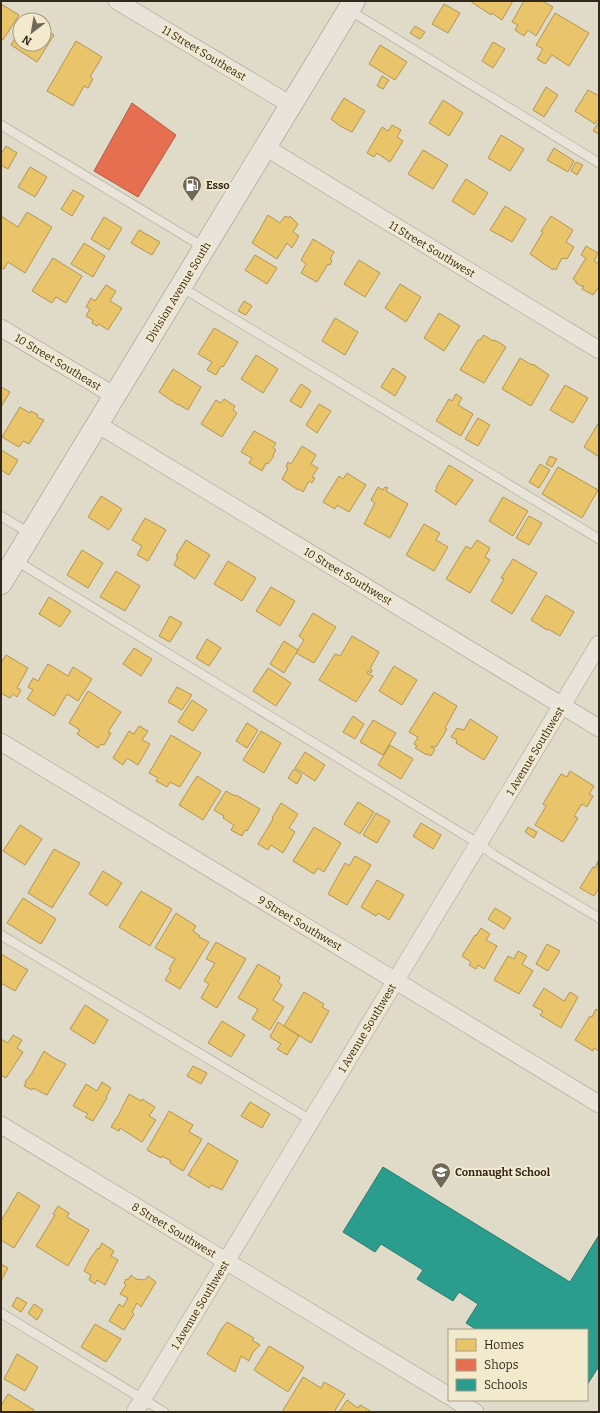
<svg xmlns="http://www.w3.org/2000/svg" width="600" height="1413" font-family="Bitter,serif">
<rect width="100%" height="100%" fill="#e0dbc8"/>
<g fill="#e9c46a" stroke="#b29553">
<path d="M470,1H513L502,20L492,13L491,15Z"/>
<path d="M524,1H542L553,7L536,36L528,30L524,36L515,30L518,25L512,22Z"/>
<path d="M1,4L19,15L3,40L1,38Z"/>
<path d="M444,4L460,13L448,33L432,24Z"/>
<path d="M555,13L589,33L569,66L552,55L545,64L537,59L543,49L536,45Z"/>
<path d="M415,26L425,32L420,39L410,33Z"/>
<path d="M44,28L54,35L37,62L11,45L20,30V44H44Z"/>
<path d="M76,41L102,57L90,77L93,79L88,88L84,86L73,106L47,91Z"/>
<path d="M493,42L505,49L493,68L482,61Z"/>
<path d="M380,45L407,62L395,80L369,64Z"/>
<path d="M382,76L389,80L383,89L377,86Z"/>
<path d="M546,87L558,95L544,117L533,110Z"/>
<path d="M588,90L599,96V118L595,124L575,111Z"/>
<path d="M344,98L365,111L352,132L340,126L331,119Z"/>
<path d="M443,100L463,113L449,136L429,123Z"/>
<path d="M599,122V134L593,131Z"/>
<path d="M392,125L401,130L397,137L403,141L390,162L377,153L374,157L367,153L382,127L388,131Z"/>
<path d="M501,135L524,149L510,171L488,158Z"/>
<path d="M6,146L17,153L8,169L1,165V154Z"/>
<path d="M554,148L574,161L568,172L547,160Z"/>
<path d="M423,150L448,165L433,189L408,174Z"/>
<path d="M576,162L583,165L577,175L571,171Z"/>
<path d="M30,167L47,177L35,197L18,187Z"/>
<path d="M466,179L488,193L474,215L452,201Z"/>
<path d="M73,190L84,196L72,216L61,209Z"/>
<path d="M505,206L526,219L512,242L490,230Z"/>
<path d="M27,212L52,227L25,273L8,262L4,269L1,268V216L18,227Z"/>
<path d="M268,215L280,223L285,216L289,218L290,216L298,224L293,232L299,236L292,248L287,243L277,259L252,243Z"/>
<path d="M551,216L573,230L566,242L574,247L567,259L562,258L556,270L554,268L553,270L530,254L543,232L541,231Z"/>
<path d="M104,217L122,228L109,250L91,239Z"/>
<path d="M139,230L160,242L152,255L131,243Z"/>
<path d="M313,239L334,252L330,259L332,260L330,265L328,264L317,282L301,273L306,264L301,260Z"/>
<path d="M84,243L105,256L93,277L71,264Z"/>
<path d="M586,246L598,253L594,261L599,264V287L593,295L582,289L584,286H581L576,283V281L573,279L586,258L581,255Z"/>
<path d="M255,255L277,268L267,284L245,270Z"/>
<path d="M53,258L82,276L66,303L56,297L52,303L32,291Z"/>
<path d="M359,260L380,273L365,297L344,284Z"/>
<path d="M400,284L421,297L406,322L385,308Z"/>
<path d="M106,285L116,291L110,301L122,308L108,330L99,324L97,326L92,323L93,320L86,316L90,309L86,307L91,298L95,301Z"/>
<path d="M244,301L252,306L246,315L238,311Z"/>
<path d="M439,313L460,326L444,351L424,338Z"/>
<path d="M335,318L358,332L345,355L322,341Z"/>
<path d="M214,328L238,342L223,367L221,366L216,375L207,370L212,362L198,354Z"/>
<path d="M484,335L493,341L494,340L500,343L506,347L484,383L460,370L478,340H480Z"/>
<path d="M256,355L278,369L263,393L241,379Z"/>
<path d="M520,358L532,365L533,364L549,375L531,406L502,389Z"/>
<path d="M393,368L406,377L395,396L381,387Z"/>
<path d="M173,369L201,387L188,410L178,404V405L159,392Z"/>
<path d="M301,384L311,391L301,408L290,401Z"/>
<path d="M565,385L588,398L573,423L550,410Z"/>
<path d="M1,387L10,392L1,407Z"/>
<path d="M456,394L462,398L458,405L473,414L461,436L436,421L449,399L452,401Z"/>
<path d="M224,399L235,406L233,410L237,413L222,437L201,424L216,400L221,403Z"/>
<path d="M319,404L331,411L317,433L306,425Z"/>
<path d="M20,407L30,413L31,411L38,415L37,417L44,420L29,444L23,441L19,447L2,437Z"/>
<path d="M478,418L490,425L478,446L465,439Z"/>
<path d="M599,422V457L584,447Z"/>
<path d="M254,431L276,443L273,448L276,450L273,455L274,456L268,464L266,463L262,471L249,463L252,458L241,452Z"/>
<path d="M302,446L316,455L311,464L318,468L312,477L315,478L312,483L309,481L303,492L299,489L298,490L282,479L288,468L286,467L288,462L291,464Z"/>
<path d="M1,450L18,460L9,475L1,470Z"/>
<path d="M550,456L557,459L552,467L546,464Z"/>
<path d="M540,464L550,470L539,488L529,482Z"/>
<path d="M449,465L473,480L459,501H458L456,505L435,491L437,488L436,487Z"/>
<path d="M558,467L598,490L582,518L542,494Z"/>
<path d="M347,473L366,485L349,512L337,505L335,509L323,502L339,476L343,479Z"/>
<path d="M378,487L383,490L385,487L388,488L386,491L408,504L390,538L364,524L375,503L371,500Z"/>
<path d="M101,496L122,509L109,530L88,517Z"/>
<path d="M503,497L528,511L513,536L489,521Z"/>
<path d="M529,516L542,523L529,545L516,538Z"/>
<path d="M145,518L166,530L148,561L137,555L142,546L132,540Z"/>
<path d="M424,524L440,533L436,540L448,547L434,571L406,555Z"/>
<path d="M186,540L210,555L195,579L174,565L178,557L176,556Z"/>
<path d="M477,540L490,548L485,557L490,560L470,593L446,579L466,546L471,549Z"/>
<path d="M82,550L103,563L88,588L67,575Z"/>
<path d="M513,559L537,573L512,614L491,601L504,579L501,578Z"/>
<path d="M228,561L256,578L242,601L214,584Z"/>
<path d="M116,571L140,586L125,611L100,597Z"/>
<path d="M271,587L295,601L280,626L256,611Z"/>
<path d="M546,595L574,612L560,636L548,629L547,630L531,620Z"/>
<path d="M49,597L71,611L60,627L39,614Z"/>
<path d="M313,613L336,627L314,663L296,653L304,640L299,636Z"/>
<path d="M170,616L182,623L170,642L159,636Z"/>
<path d="M352,636L379,652L370,669L372,670L371,673L368,671L367,673L373,676L356,702L319,680L335,654L340,656Z"/>
<path d="M207,639L221,648L209,666L196,658Z"/>
<path d="M284,641L298,650L284,673L270,664Z"/>
<path d="M134,648L152,659L141,676L123,664Z"/>
<path d="M6,655L28,668L17,688L21,690L17,697L13,694L10,698L1,693V663Z"/>
<path d="M48,664L68,676L73,667L92,679L78,701L67,694L54,716L27,699L33,690L28,687L33,678L38,681Z"/>
<path d="M394,666L417,680L402,705L379,691Z"/>
<path d="M268,668L291,683L276,706L253,691Z"/>
<path d="M177,687L192,695L182,710L168,702Z"/>
<path d="M88,691L121,712L108,732L111,733L107,740L104,745L101,744L98,748L77,734L80,730L69,723Z"/>
<path d="M434,692L457,706L445,728L447,729L436,747L432,746L431,747L435,749L431,756L428,754L427,755L415,748L417,746L414,744L418,737L409,732Z"/>
<path d="M192,700L207,710L193,731L178,722Z"/>
<path d="M353,716L364,724L355,739L343,732Z"/>
<path d="M470,719L498,737L484,760L456,743L457,740L451,737L457,728L464,730Z"/>
<path d="M373,720L396,733L383,755L360,742Z"/>
<path d="M247,723L258,730L247,748L236,741Z"/>
<path d="M139,726L148,731L142,740L150,744L138,765L127,758L123,765L113,758L129,731L134,734Z"/>
<path d="M261,731L281,743L264,773L243,760Z"/>
<path d="M171,735L201,753L180,787L170,782L167,787L156,781L158,778L149,773Z"/>
<path d="M390,745L413,759L401,779L378,765Z"/>
<path d="M305,752L325,765L315,781L295,768Z"/>
<path d="M294,769L302,775L297,784L288,778Z"/>
<path d="M570,771L594,786L589,794L593,796L587,807L582,804L574,816L578,818L563,842L535,825L546,806L543,804L561,774L567,777Z"/>
<path d="M197,776L221,791L203,820L179,805Z"/>
<path d="M226,791L235,796L236,795L260,809L247,831L245,830L242,836L231,830L234,825L223,818L224,816L214,810Z"/>
<path d="M358,802L374,812L360,834L344,824Z"/>
<path d="M281,803L298,814L289,828L295,832L283,853L271,845L268,850L258,844L273,819L272,818Z"/>
<path d="M376,813L390,821L377,843L363,835Z"/>
<path d="M421,823L441,835L433,849L413,836Z"/>
<path d="M20,825L42,839L25,865L3,851Z"/>
<path d="M314,827L341,843L324,872L318,868L314,874L293,861Z"/>
<path d="M528,827L537,832L534,838L525,832Z"/>
<path d="M54,849L80,863L52,908L28,893Z"/>
<path d="M355,856L371,865L347,905L328,894L345,863L349,866Z"/>
<path d="M598,861L599,888L594,896L580,888L593,867L595,868Z"/>
<path d="M103,871L122,883L107,906L89,894Z"/>
<path d="M377,880L404,895L389,920L378,913L376,916L361,907Z"/>
<path d="M141,891L172,909L150,946L119,927Z"/>
<path d="M23,898L56,919L41,944L7,923Z"/>
<path d="M495,908L511,918L504,929L488,919Z"/>
<path d="M176,913L196,926L193,931L200,936L199,937L209,942L180,989L165,980L171,970L169,969L175,959L155,948Z"/>
<path d="M481,928L490,934L486,940L497,946L484,969L478,965L476,969L469,965L471,962L462,956L475,935L476,936Z"/>
<path d="M216,942L246,959L217,1008L201,998L209,984L204,981L215,963L206,959Z"/>
<path d="M547,944L560,951L548,971L536,964Z"/>
<path d="M518,951L527,956L522,964L533,971L519,994L494,980L508,956L514,959Z"/>
<path d="M1,954L28,970L15,991L1,983Z"/>
<path d="M258,964L280,977L278,982L282,985L273,1000L284,1007L270,1030L252,1019L258,1009L238,998Z"/>
<path d="M544,988L564,1001L570,992L578,997L561,1028L540,1015L543,1011L533,1006Z"/>
<path d="M304,992L324,1004L322,1007L329,1011L311,1043L284,1026Z"/>
<path d="M85,1005L108,1020L94,1044L70,1029Z"/>
<path d="M596,1009L599,1011V1051L594,1048L593,1051L575,1040L590,1016L592,1017Z"/>
<path d="M222,1021L245,1035L231,1057L208,1043Z"/>
<path d="M278,1022L299,1036L287,1055L277,1049L281,1044L270,1037Z"/>
<path d="M13,1035L22,1040L17,1048L23,1052L6,1078L1,1075V1039L8,1043Z"/>
<path d="M44,1051L54,1058L66,1064L47,1095L33,1088L32,1090L24,1086L26,1083L25,1082L32,1073Z"/>
<path d="M193,1066L207,1073L201,1084L187,1076Z"/>
<path d="M102,1082L111,1088L106,1097L107,1098L93,1121L85,1117L88,1114L73,1106L86,1084L97,1091Z"/>
<path d="M129,1094L141,1101L142,1099L155,1107L149,1116L156,1120L142,1142L120,1128L119,1131L111,1127L119,1114Z"/>
<path d="M250,1102L270,1114L262,1128L241,1116Z"/>
<path d="M169,1111L193,1125L189,1132L202,1139L183,1171L170,1163L171,1161L162,1156L161,1158L147,1150Z"/>
<path d="M208,1143L238,1161L222,1190L211,1185L209,1188L188,1175Z"/>
<path d="M18,1192L40,1206L14,1248L1,1240V1221Z"/>
<path d="M58,1206L69,1213L67,1217L89,1230L68,1266L36,1246L55,1215L53,1214Z"/>
<path d="M102,1243L114,1251L111,1256L118,1260L105,1285L97,1280L95,1284L89,1280L91,1275L84,1271L90,1259L98,1248L99,1249Z"/>
<path d="M1,1264L8,1268L1,1281Z"/>
<path d="M131,1275L136,1279L145,1280L148,1276L156,1282L141,1307L137,1303L132,1312L134,1314L124,1330L109,1321L119,1304L123,1307L128,1298L120,1294L126,1285L124,1283L126,1279L128,1280Z"/>
<path d="M17,1297L27,1303L21,1312L12,1306Z"/>
<path d="M34,1304L43,1310L37,1320L28,1313Z"/>
<path d="M227,1322L254,1338L252,1340L260,1345L253,1352L249,1361L241,1356L235,1372L207,1354L215,1341L220,1331Z"/>
<path d="M95,1324L121,1339L106,1362L81,1347Z"/>
<path d="M269,1346L304,1367L288,1392L254,1370Z"/>
<path d="M17,1354L38,1367L25,1391L4,1379Z"/>
<path d="M303,1377L321,1388L324,1382L345,1394L334,1412H282Z"/>
<path d="M8,1394L34,1410L33,1412H1V1406Z"/>
<path d="M347,1400L358,1408L360,1405L372,1412H339Z"/>
</g>
<path fill="#e76f51" stroke="#b15a41" d="M132,103L176,135L138,197L94,171Z"/>
<path fill="#2a9d8f" stroke="#2c7a6c" d="M383,1167L570,1282L599,1235V1366L587,1385V1330H477L466,1323L478,1304L459,1292L453,1301L417,1279L423,1270L381,1244L375,1252L343,1232Z"/>
<g fill="none" stroke-linecap="round" stroke-linejoin="round">
<defs>
<g id="lane">
<path d="M349,10L599,163"/>
<path d="M1,125L205,248"/>
<path d="M181,287L599,539"/>
<path d="M1,516L31,534"/>
<path d="M15,560L479,844L494,855L599,918"/>
<path d="M1,935L311,1120"/>
<path d="M1,1313L164,1412"/>
</g>
<g id="street">
<path d="M117,1L291,105"/>
<path d="M265,147L599,350"/>
<path d="M1,328L115,396"/>
<path d="M97,424L599,728"/>
<path d="M1,742L599,1104"/>
<path d="M1,1125L449,1396"/>
<path d="M455,1400L475,1412"/>
<path d="M135,1412L599,644"/>
</g>
<path id="secondary" d="M1,583L354,1"/>
</defs>
<use href="#lane" stroke="#a59f92" stroke-width="10"/>
<use href="#street" stroke="#a59f92" stroke-width="18"/>
<use href="#secondary" stroke="#958f82" stroke-width="23"/>
<use href="#lane" stroke="#e8e4d9" stroke-width="9"/>
<use href="#street" stroke="#e8e4d9" stroke-width="17"/>
<use href="#secondary" stroke="#e8e4d9" stroke-width="22"/>
</g>
<defs>
<symbol id="fuel-pin" viewBox="-11 -11 22 30"><path d="M0 17L-7.5 6A9.5 9.5 0 1 1 7.5 6Z" fill="#6f6758" stroke="#f3eacd"/><path d="M-5.5-6h7V0h2V4h1.3V-2.5L3-4.5l.8-.8L6-3V5H2.5V1h-1V6h-7ZM-4.2-4.7v3.2H.2V-4.7Z" fill="#fff"/></symbol>
<symbol id="school-pin" viewBox="-11 -11 22 30"><path d="M0 17L-7.5 6A9.5 9.5 0 1 1 7.5 6Z" fill="#6f6758" stroke="#f3eacd"/><path d="M0-5L7-2L0 1L-7-2ZM-4 1L0 2.5L4 1V4Q0 6-4 4Z" fill="#fff"/></symbol>
</defs>
<g fill-rule="evenodd">
<use href="#fuel-pin" x="181" y="174" width="22" height="30"/>
<use href="#school-pin" x="430" y="1161" width="22" height="30"/>
</g>
<g text-anchor="middle" stroke-width="4" stroke-linejoin="round" paint-order="stroke">
<g font-size="11" fill="#32281c" stroke="#f3eacd">
<text transform="translate(204 53) rotate(31)" y="4">11 Street Southeast</text>
<text transform="translate(432 249) rotate(31)" y="4">11 Street Southwest</text>
<text transform="translate(178 292) rotate(-59)" y="4">Division Avenue South</text>
<text transform="translate(58 362) rotate(31)" y="4">10 Street Southeast</text>
<text transform="translate(348 576) rotate(31)" y="4">10 Street Southwest</text>
<text transform="translate(535 751) rotate(-59)" y="4">1 Avenue Southwest</text>
<text transform="translate(300 923) rotate(31)" y="4">9 Street Southwest</text>
<text transform="translate(367 1028) rotate(-59)" y="4">1 Avenue Southwest</text>
<text transform="translate(174 1230) rotate(31)" y="4">8 Street Southwest</text>
<text transform="translate(200 1305) rotate(-59)" y="4">1 Avenue Southwest</text>
</g>
<g font-size="11" font-weight="bold" fill="#32281c" stroke="#f3eacd" text-anchor="start">
<text x="206" y="189">Esso</text>
<text x="455" y="1176">Connaught School</text>
</g>
</g>
<rect width="600" height="1413" fill="none" stroke="#32281c" stroke-width="4"/>
<rect x="448" y="1329" width="140" height="72" fill="#f3eacd" stroke="#a69c86"/>
<rect x="456" y="1339" width="20" height="12" fill="#e9c46a" stroke="#a69c86"/>
<text x="484" y="1349" font-size="12" fill="#32281c">Homes</text>
<rect x="456" y="1359" width="20" height="12" fill="#e76f51" stroke="#a69c86"/>
<text x="484" y="1369" font-size="12" fill="#32281c">Shops</text>
<rect x="456" y="1379" width="20" height="12" fill="#2a9d8f" stroke="#a69c86"/>
<text x="484" y="1389" font-size="12" fill="#32281c">Schools</text>
<g transform="translate(32 32) rotate(211)"><circle r="19" fill="#f3eacd" stroke="#a69c86"/>
<path d="M0-3L7 15L0 10L-7 15Z" fill="#6f6758"/>
<text y="-6" font-size="11" font-weight="bold" text-anchor="middle" fill="#32281c">N</text>
</g>
</svg>
